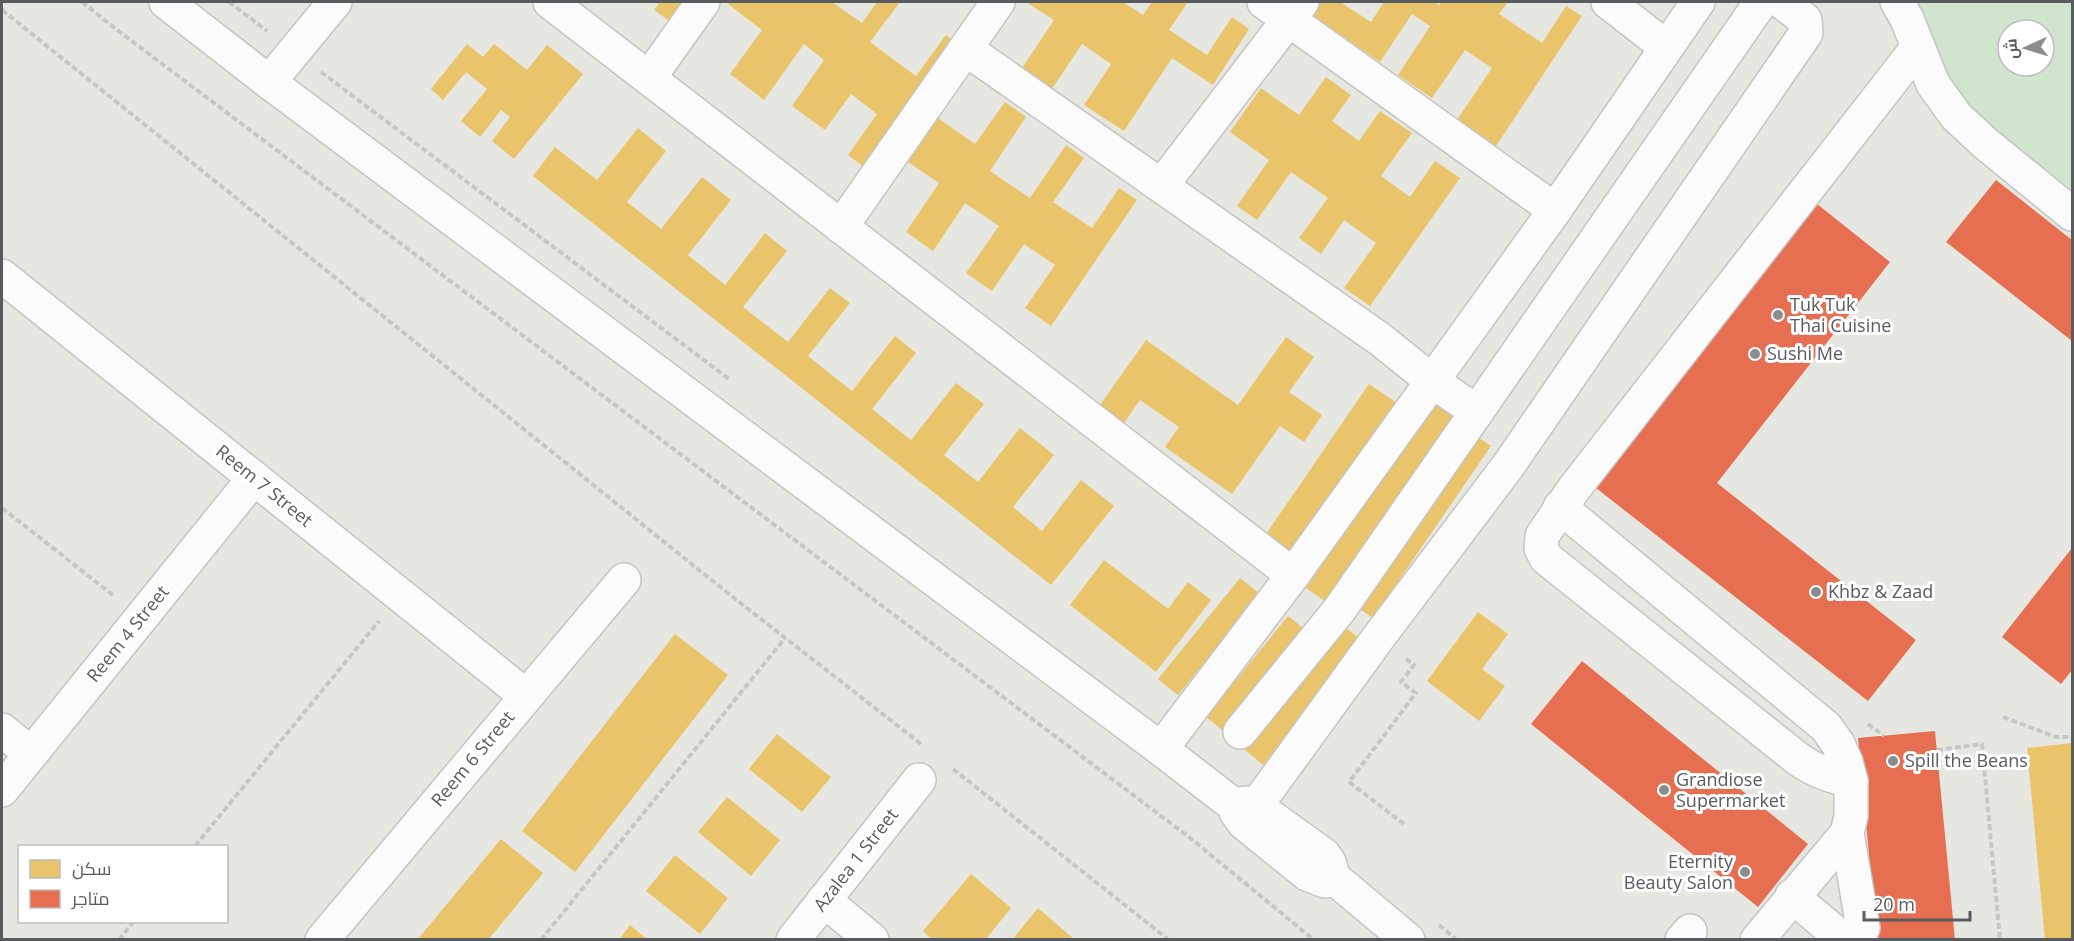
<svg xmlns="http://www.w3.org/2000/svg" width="2074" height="941" font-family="'Open Sans',Cairo,sans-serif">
<rect width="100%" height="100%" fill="#e7e7e2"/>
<path fill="#d0e4ce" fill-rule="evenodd" d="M1909,2H2072V199L1918,75ZM2008,30H2044V66H2008Z"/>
<g fill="#e9c46a">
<path d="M660,2H697L679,28L654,10Z"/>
<path d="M730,2H832L862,23L877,2H900L870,42L916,76L946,35L958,44L868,170L848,155L877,114L851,94L825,130L792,106L824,60L804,44L764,100L730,74L762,30L728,4Z"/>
<path d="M1026,2H1123L1143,15L1152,2H1188L1169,30L1207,55L1232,17L1249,29L1213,85L1172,58L1124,131L1084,105L1111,64L1082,44L1049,93L1019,73L1054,20Z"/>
<path d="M1316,2H1340L1371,22L1384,2H1434L1439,5L1441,2H1508L1499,14L1542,43L1566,6L1582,16L1496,146L1457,120L1492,68L1465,50L1432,98L1398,75L1430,26L1412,14L1380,62L1308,13Z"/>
<path d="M467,44L483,57L494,44L527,70L547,45L583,74L514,159L492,141L510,117L501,110L480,137L461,121L487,89L466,72L443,100L431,89Z"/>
<path d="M1326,77L1351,95L1332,121L1359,141L1380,111L1412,133L1381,176L1410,197L1435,161L1460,178L1370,306L1344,288L1376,243L1344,220L1321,254L1299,238L1328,198L1291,172L1257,220L1237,206L1269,160L1230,132L1261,88L1299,115Z"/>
<path d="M1005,102L1026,117L990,171L1030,198L1066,145L1084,158L1053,202L1092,228L1119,188L1137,200L1051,326L1025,308L1055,265L1024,244L992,291L966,273L999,226L965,203L933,251L906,232L939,183L908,162L938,118L975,144Z"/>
<path d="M638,128L666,151L627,202L661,229L702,177L731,200L688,255L725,285L765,233L787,251L743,307L788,342L830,288L850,303L808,356L852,391L895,336L916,353L872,409L911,440L956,383L984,404L944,455L978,482L1020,428L1054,455L1013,507L1042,531L1081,480L1114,506L1051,585L533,176L555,147L597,180Z"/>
<path d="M1286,337L1314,357L1289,392L1322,415L1304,442L1280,426L1232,494L1165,447L1179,427L1140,400L1120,429L1095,412L1146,340L1238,405Z"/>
<path d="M1369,384L1400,405L1295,558L1264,537Z"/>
<path d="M1433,402L1453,417L1326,602L1306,588Z"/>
<path d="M1470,432L1491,446L1373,618L1352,604Z"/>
<path d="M1104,560L1168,609L1188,582L1211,600L1156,672L1070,605Z"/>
<path d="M1240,578L1260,594L1178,695L1158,679Z"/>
<path d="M1478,612L1508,634L1482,669L1505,686L1479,721L1427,681Z"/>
<path d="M1288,616L1308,632L1226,733L1206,717Z"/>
<path d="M1342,625L1362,640L1263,765L1244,749Z"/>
<path d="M675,634L728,675L575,872L522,831Z"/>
<path d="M777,734L831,777L802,812L749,769Z"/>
<path d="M2072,743V940H2045L2027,748Z"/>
<path d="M727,797L780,840L751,876L698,832Z"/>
<path d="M501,839L543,873L488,940H417Z"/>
<path d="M675,855L728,898L700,934L646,891Z"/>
<path d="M971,874L1011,908L985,940H933L923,931Z"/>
<path d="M1038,908L1075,940H1012Z"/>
<path d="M630,925L648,940H619Z"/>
</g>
<g fill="#e76f51">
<path d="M1996,180L2072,240V341L1946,242Z"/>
<path d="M1812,200L1890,262L1717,483L1916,640L1868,701L1591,484Z"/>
<path d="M2072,548V670L2061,684L2002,637Z"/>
<path d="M1582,661L1808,844L1758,907L1531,724Z"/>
<path d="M1935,731L1955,940H1877L1858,738Z"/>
</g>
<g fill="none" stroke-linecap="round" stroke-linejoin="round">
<defs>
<g id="minor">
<path d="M166,2L269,82L1161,749L1235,806L1236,812L1244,823L1307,874L1325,881L1334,878"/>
<path d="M550,2L1293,575"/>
<path d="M1264,2L1555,210"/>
<path d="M1608,2L1666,47"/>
<path d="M1897,2L1907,19L1933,84L1956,116L1985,143L2072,214"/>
<path d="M966,49L1381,340L1432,381L1477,412"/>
<path d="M649,78L703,2"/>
<path d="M269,82L335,2"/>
<path d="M1162,185L1302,2"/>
<path d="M841,227L998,2"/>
<path d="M2,276L526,696"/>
<path d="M1560,507L1826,727L1838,744L1846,762L1851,781V816L1847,833L1757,940"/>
<path d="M2,730L31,754"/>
<path d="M1240,732L1340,609L1761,2"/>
<path d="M1161,749L1293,575L1555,210L1698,2"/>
<path d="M1851,781C1830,776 1815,771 1798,759L1546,558L1541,548L1542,536L1573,490L1918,47"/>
<path d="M2,790L254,478"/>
<path d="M1239,804L1248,803L1256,806L1324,855L1329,862L1334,878L1408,940"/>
<path d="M1256,806L1378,638L1508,466L1806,33L1805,20L1782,2"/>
<path d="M1847,833L1863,928L1859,936L1852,940"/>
<path d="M1792,896L1844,940"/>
<path d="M824,900L872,940"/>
<path d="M322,940L624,580"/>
<path d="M793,940L919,780"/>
<path d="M1682,940L1690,931"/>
</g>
</defs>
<use href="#minor" stroke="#c4c4c3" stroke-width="36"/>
<g stroke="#c4c8c6" stroke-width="4" stroke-dasharray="6 3" stroke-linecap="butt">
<path d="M82,2L121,33L1189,837L1314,940"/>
<path d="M229,2L267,31"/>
<path d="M2,10L729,594L921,744"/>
<path d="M321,72L729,379"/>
<path d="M2,508L114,596"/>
<path d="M2003,717L2056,737H2072"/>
<path d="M1868,724L1884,736"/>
<path d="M1937,750L1982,744L2000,940"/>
<path d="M953,769L1169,940"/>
<path d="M1404,824L1349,782L1416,693L1401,682L1414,665L1405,658"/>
<path d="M195,846L379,621"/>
<path d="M1439,925L1457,940"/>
<path d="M119,940L133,922"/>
<path d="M541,940L785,638"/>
</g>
<use href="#minor" stroke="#fbfbfb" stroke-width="33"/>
</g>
<g fill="#8a8c8e" stroke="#fff" stroke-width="2">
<circle cx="1778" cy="315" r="6"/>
<circle cx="1755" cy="354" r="6"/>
<circle cx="1816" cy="592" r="6"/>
<circle cx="1893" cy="761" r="6"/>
<circle cx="1664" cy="790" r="6"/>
<circle cx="1745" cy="872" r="6"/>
</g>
<g text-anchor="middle" stroke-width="6" stroke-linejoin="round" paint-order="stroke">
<g font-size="18" fill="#585b60" stroke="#fff" text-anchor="start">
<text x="1790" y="311">Tuk Tuk<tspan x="1790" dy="21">Thai Cuisine</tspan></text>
<text x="1767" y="360">Sushi Me</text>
<text x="1828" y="598">Khbz &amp; Zaad</text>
<text x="1905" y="767">Spill the Beans</text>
<text x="1676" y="786">Grandiose<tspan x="1676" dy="21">Supermarket</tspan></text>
<text x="1733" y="868" text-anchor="end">Eternity<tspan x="1733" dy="21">Beauty Salon</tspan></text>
</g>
<g font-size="18" fill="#585b60" stroke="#fff">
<text transform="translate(264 486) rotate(39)" y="6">Reem 7 Street</text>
<text transform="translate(128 634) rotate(-51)" y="6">Reem 4 Street</text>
<text transform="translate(473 759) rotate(-50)" y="6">Reem 6 Street</text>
<text transform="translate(856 860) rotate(-52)" y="6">Azalea 1 Street</text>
</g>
</g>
<rect width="2074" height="941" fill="none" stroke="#585b60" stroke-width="6"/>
<rect x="18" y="845" width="210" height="78" fill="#ffffff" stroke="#bcbdbf" stroke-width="1.5"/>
<rect x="30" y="860" width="30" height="18" fill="#e9c46a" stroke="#bcbdbf" stroke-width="1.5"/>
<text x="72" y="875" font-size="18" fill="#585b60">سكن</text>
<rect x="30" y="890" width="30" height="18" fill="#e76f51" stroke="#bcbdbf" stroke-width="1.5"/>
<text x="72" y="905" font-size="18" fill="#585b60">متاجر</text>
<g transform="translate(2026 48) rotate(266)"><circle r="28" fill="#ffffff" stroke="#bcbdbf" stroke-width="1.5"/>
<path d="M0-4.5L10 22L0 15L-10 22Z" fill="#8a8c8e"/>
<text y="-9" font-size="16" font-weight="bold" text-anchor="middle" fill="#585b60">ش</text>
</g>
<path d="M1864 911v9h106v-9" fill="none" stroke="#585b60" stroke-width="3"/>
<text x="1873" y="911" font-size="18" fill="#585b60" stroke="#ffffff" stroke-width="4.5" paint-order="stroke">20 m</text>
</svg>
